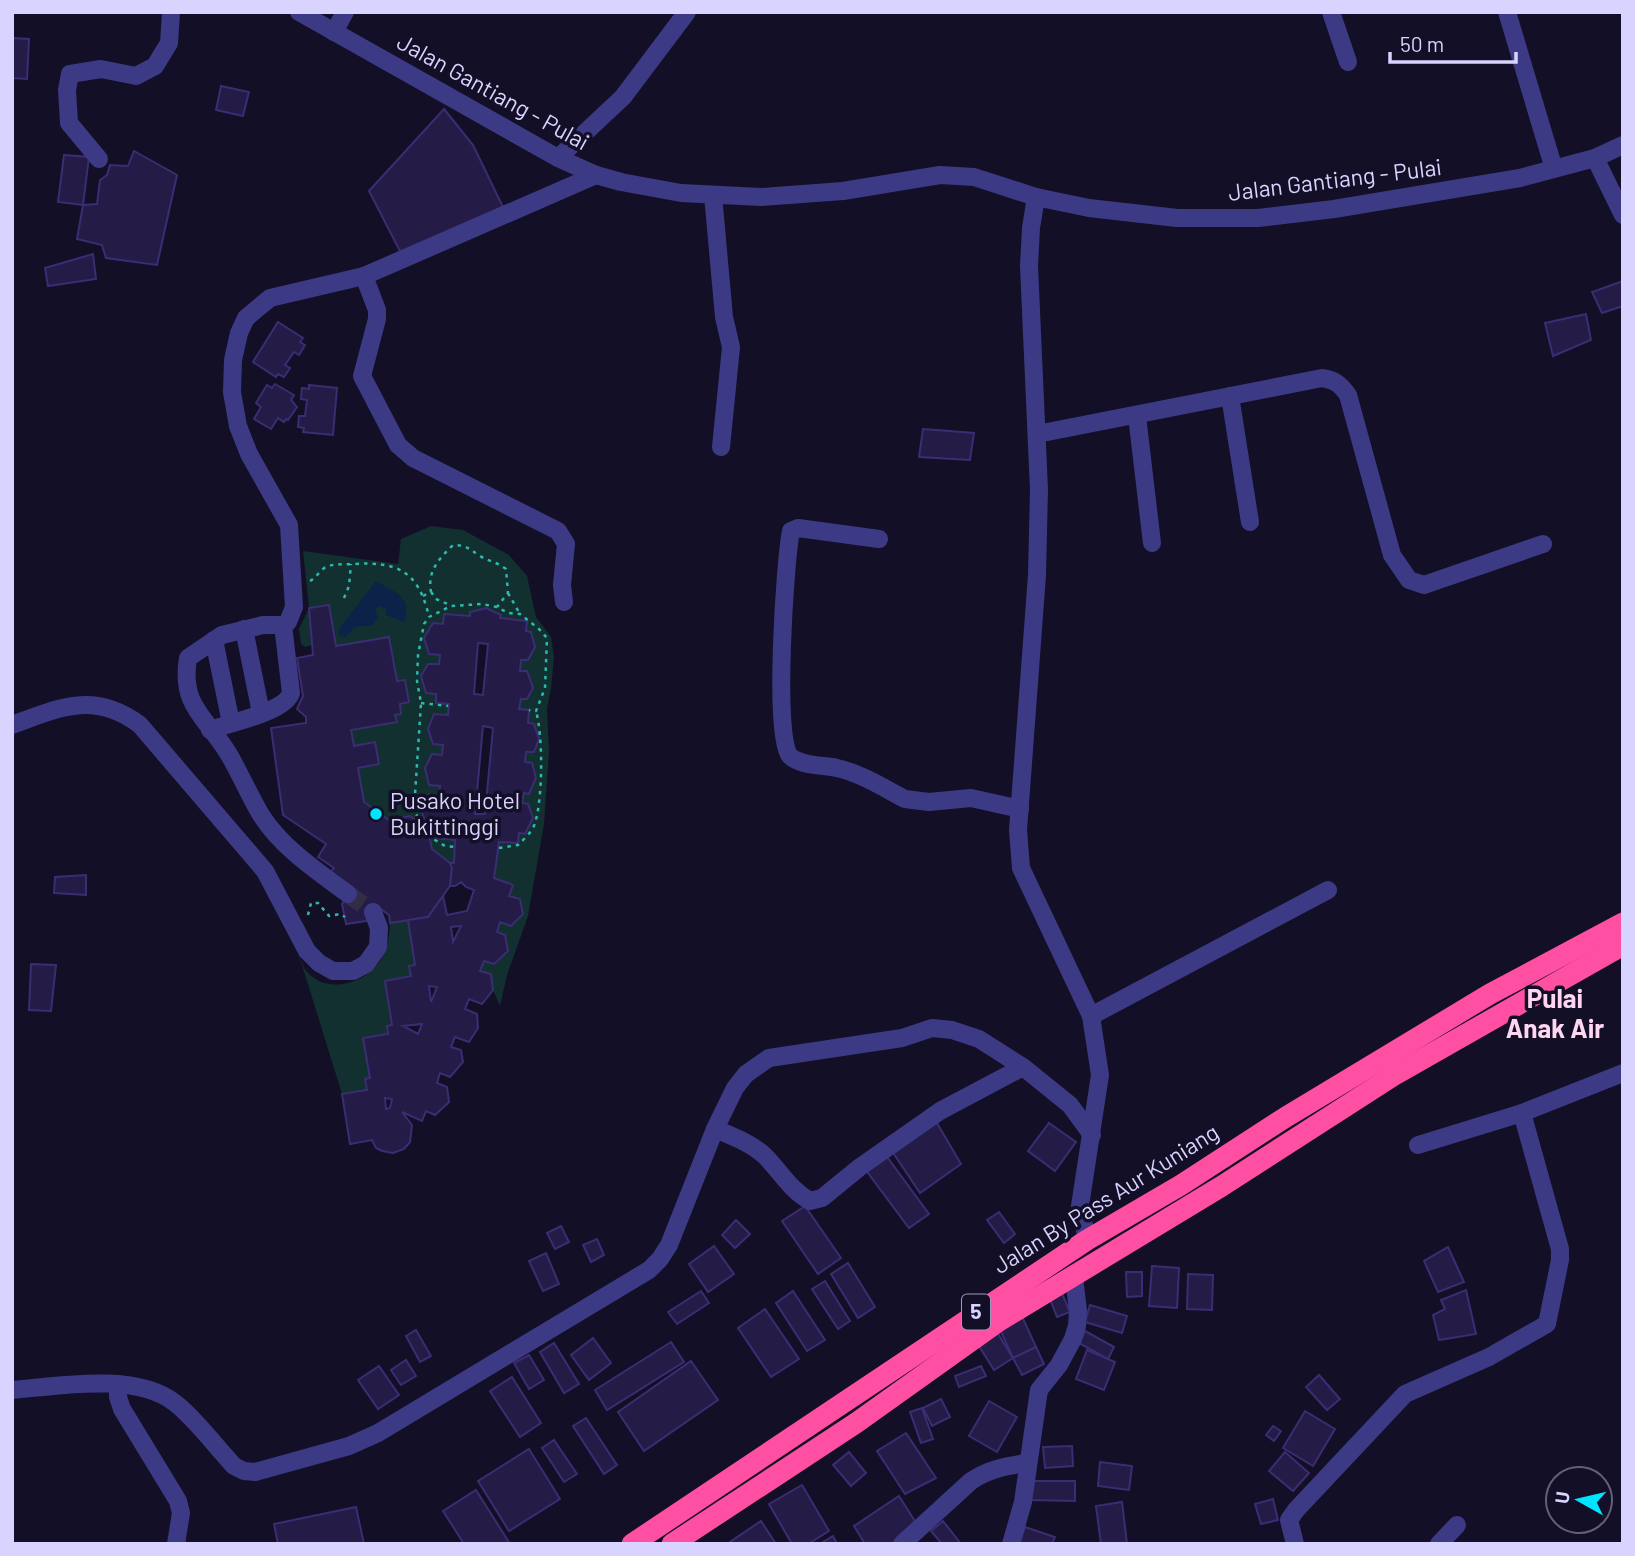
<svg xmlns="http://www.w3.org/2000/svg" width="1635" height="1556" font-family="Barlow,sans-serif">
<rect width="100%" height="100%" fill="#130f26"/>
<g fill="#12302f">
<path d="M431,526L463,530L509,555L527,576L536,617L551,637L554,657L551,689L547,708L549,752L544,824L528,916L507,975L500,1006L493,990L491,974L480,971L484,961L494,964L508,951L505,935L497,932L500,922L511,926L523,914L520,899L509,896L513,885L494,878L499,842L518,843L519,833H525L533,818L528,804L522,803L524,793H529L536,778L532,763L525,762L526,752H534L539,739L534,724L528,723L519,709L521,699H527L533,688L527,672L520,671L521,660H528L535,647L531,632L500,618L501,615L486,608L471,612L470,616L444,614L443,624L433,623L424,638L429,654L440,655L439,664H428L421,676L426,692L436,694V703L449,704L448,715L434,714L428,729L433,744L443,745L442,755L432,754L425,768L429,785L440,786L439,795L429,794L421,809L426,825L437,827L436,838L455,840L454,863H450L432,849L428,830L410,816L395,819L394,824L364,802L358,768L379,764L375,743L354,746L351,730L396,722L395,715L401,713L400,704L409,702L397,681L389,637L336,646L328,605L309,608L312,645L305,647L301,644L299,629L309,608L303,551L398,564L401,539Z"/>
<path d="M408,920L415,965L410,966L411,976L385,981L392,1025L387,1026L388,1034L363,1038L370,1078L367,1090L342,1094L298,952C300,957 302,963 304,968C323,996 364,985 380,961C388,950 389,936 390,923Z"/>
</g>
<path fill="#0c2248" d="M376,581C392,592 414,595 404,622L386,615V609L378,606L375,610L378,617L373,625L354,627L346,637L339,636L338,630Z"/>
<g fill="#241b47" stroke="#3b2d73" stroke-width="2" fill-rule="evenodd">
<path d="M12,38L29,39L27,79L12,78Z"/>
<path d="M221,86L249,92L243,116L216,110Z"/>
<path d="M444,109L473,145L503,207L403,257L369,191Z"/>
<path d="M134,151L177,175L157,265L106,258L102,245L77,239L83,205L97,204L100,180L107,175L110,165L128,166Z"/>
<path d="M64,155L89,157L83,205L58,202Z"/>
<path d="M93,254L96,279L48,286L45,268Z"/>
<path d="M1623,281V306L1602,313L1592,292Z"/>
<path d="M1586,314L1591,340L1553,356L1545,323Z"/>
<path d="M278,322L303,338L300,342L305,345L299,355L294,352L285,365L290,368L284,377L278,374L276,377L253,362Z"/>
<path d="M275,384L294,395L291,400L297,407L288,420L286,419L284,422L278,418L271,429L254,419L261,407L256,403L267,385L272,388Z"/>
<path d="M309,385L337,388L333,435L303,432L304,428L298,427L299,416H305L307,400L301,399L302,388L309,389Z"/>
<path d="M923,429L974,433L970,460L919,457Z"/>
<path d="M329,605L336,646L389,637L397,681L405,680L409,702L400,704L401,714L395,715L397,722L351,730L354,746L375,742L379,764L358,768L364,802L394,824L395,819L410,816L428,830L432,849L450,863L452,868L450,886L428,917L390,923L389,915L377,906L366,921L346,924L342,904L352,888L330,873L334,868L318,857L326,844L283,815L271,728L306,723V717L297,709L303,696L297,658L313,655L309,608Z"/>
<path d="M486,608L501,615L500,618L527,621L526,631L531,632L535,647L528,660H521L520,671H527L533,688L527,699H521L519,709L529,710L528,723L534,724L539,739L534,752H526L525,762L532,763L536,778L529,794L524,793L522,803L528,804L533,818L525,834L519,833L518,843L499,842L494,878L513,885L509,896L520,899L523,914L511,926L500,922L497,932L505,935L508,951L494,964L484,961L480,971L491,974L493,990L482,1004L469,999L465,1009L477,1014L478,1028L469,1042L455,1037L451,1047L461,1050L463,1062L450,1077L440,1073L437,1083L447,1087L449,1102L435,1115L426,1111L422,1121L402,1112L412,1125L410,1142L404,1149L393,1153L382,1151L376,1148L372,1140L350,1144L342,1094L367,1090L365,1079L370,1078L363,1038L388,1034L387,1026L392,1025L385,981L411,976L409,966L415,965L408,920L428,917L443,896L447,915L467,911L474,890L466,887L461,882L455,886H450L452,868L450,863H454L455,840L436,838L437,827L426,825L421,809L429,794L439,795L440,786L429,785L425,768L432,754L442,755L443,745L433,744L428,729L434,714L448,715L449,704L436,703V694L426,693L421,676L428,664H439L440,655L429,654L424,638L433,623L443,624L444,614L470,616V612ZM478,643L488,644L483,695L474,694ZM483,726L493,728L485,814H475ZM461,926L453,942L451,927ZM429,986L437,987L431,1002ZM422,1024L418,1034L403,1026ZM385,1098L392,1099L390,1108L386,1109Z"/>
<path d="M86,875V895L54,893L55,877Z"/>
<path d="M31,964L56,965L51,1011L29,1010Z"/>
<path d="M937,1123L961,1164L920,1193L892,1151Z"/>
<path d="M1049,1123L1076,1142L1055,1171L1028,1151Z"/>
<path d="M885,1154L929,1214L909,1228L865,1169Z"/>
<path d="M805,1206L841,1258L818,1274L782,1221Z"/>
<path d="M999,1212L1015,1234L1004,1243L987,1220Z"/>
<path d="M736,1220L750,1234L735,1248L722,1235Z"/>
<path d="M561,1226L569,1242L555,1249L547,1233Z"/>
<path d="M597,1239L604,1255L591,1262L583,1245Z"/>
<path d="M714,1246L734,1274L708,1292L689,1264Z"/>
<path d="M1448,1247L1464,1282L1438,1292L1424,1261Z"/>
<path d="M546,1253L559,1284L543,1291L529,1261Z"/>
<path d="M848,1263L875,1307L858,1318L831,1274Z"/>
<path d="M1152,1266L1179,1268L1177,1308L1149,1306Z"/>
<path d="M1126,1272H1142V1296L1127,1297Z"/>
<path d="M1188,1274L1213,1275L1212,1310L1187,1309Z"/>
<path d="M825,1281L850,1321L838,1329L812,1289Z"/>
<path d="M1060,1289L1070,1312L1057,1317L1048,1294Z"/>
<path d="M1466,1290L1476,1334L1439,1340L1433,1315L1445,1309L1441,1300Z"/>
<path d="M701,1291L709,1303L677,1324L668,1312Z"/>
<path d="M793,1291L825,1340L807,1351L776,1303Z"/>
<path d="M1090,1305L1127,1316L1122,1333L1085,1322Z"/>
<path d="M765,1309L799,1359L771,1377L738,1328Z"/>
<path d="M1020,1312L1036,1347L1013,1358L997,1323Z"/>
<path d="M995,1329L1013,1358L994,1370L976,1341Z"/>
<path d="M416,1330L431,1356L420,1362L406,1336Z"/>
<path d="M1085,1331L1114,1347L1108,1359L1079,1343Z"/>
<path d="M593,1338L611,1363L589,1380L571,1355Z"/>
<path d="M671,1342L684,1362L607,1410L595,1390Z"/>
<path d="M554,1343L579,1384L564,1393L540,1352Z"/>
<path d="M1036,1347L1044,1364L1022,1375L1013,1358Z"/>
<path d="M1087,1350L1115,1362L1104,1390L1076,1379Z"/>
<path d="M529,1355L544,1380L529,1389L514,1363Z"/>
<path d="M406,1360L416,1376L401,1385L391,1370Z"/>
<path d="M691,1361L718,1400L644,1451L618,1412Z"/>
<path d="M379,1366L399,1395L378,1409L358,1380Z"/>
<path d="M981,1366L986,1376L959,1387L955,1376Z"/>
<path d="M1319,1375L1340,1399L1327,1410L1306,1387Z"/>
<path d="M512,1377L541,1423L520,1437L490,1391Z"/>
<path d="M941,1399L950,1417L932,1426L923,1408Z"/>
<path d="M989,1401L1017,1417L997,1452L969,1436Z"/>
<path d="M922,1408L933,1439L921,1443L910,1412Z"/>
<path d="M1305,1411L1335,1429L1313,1466L1283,1448Z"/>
<path d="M586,1418L617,1465L604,1474L573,1426Z"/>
<path d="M1273,1426L1281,1431L1274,1441L1266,1435Z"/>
<path d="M906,1433L936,1478L905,1494L877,1451Z"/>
<path d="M554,1440L577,1474L564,1482L542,1448Z"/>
<path d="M1072,1446L1073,1466L1045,1468L1043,1447Z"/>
<path d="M529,1449L560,1499L509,1531L478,1481Z"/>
<path d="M849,1452L866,1473L851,1486L833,1465Z"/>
<path d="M1285,1452L1309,1473L1293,1491L1269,1471Z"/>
<path d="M1100,1462L1132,1466L1129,1490L1098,1486Z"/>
<path d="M1031,1481H1075V1501L1031,1500Z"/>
<path d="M802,1485L829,1531L808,1544H792L769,1504Z"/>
<path d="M476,1490L510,1544H464L443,1511Z"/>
<path d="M899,1496L918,1526L892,1544H865L854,1526Z"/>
<path d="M1273,1499L1278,1520L1261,1524L1255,1504Z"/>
<path d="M1122,1502L1127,1544H1101L1096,1506Z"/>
<path d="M356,1507L364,1544H278L274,1524Z"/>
<path d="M761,1521L776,1544H732L730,1542Z"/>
<path d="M943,1521L961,1544H942L931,1531Z"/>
<path d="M1025,1527L1055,1537L1052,1544H1019Z"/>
<path d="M833,1536L837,1544H820Z"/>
</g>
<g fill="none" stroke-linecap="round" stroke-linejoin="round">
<path stroke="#312d47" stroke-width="18" stroke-dasharray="18 9" stroke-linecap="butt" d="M348,894L373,912"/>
<g stroke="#2fb8b0" stroke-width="2.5" stroke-dasharray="3.5 5" stroke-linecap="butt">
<path d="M310,581C316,578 320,570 326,567C335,563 344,565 354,564C398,561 419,572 429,617"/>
<path d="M431,592L436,599L450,605"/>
<path d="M508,593L520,614"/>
<path d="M423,596L431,592C427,571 439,559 453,545C467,545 469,549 480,556C488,561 497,562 506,569L508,593L497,607"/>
<path d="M344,598L349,586L351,564"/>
<path d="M421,703L448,706"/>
<path d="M420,820L432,830L435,840L445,846L455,847"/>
<path d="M422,825L414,810L421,703L417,681L418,655L424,624L429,617L451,606L482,604L497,607L508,613L520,614L539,629L547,638L545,688L536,711L529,710"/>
<path d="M499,848L518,845C524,839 533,831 535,823C543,797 543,736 536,711"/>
<path d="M308,915L311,903H318L329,916L340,914L345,917"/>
</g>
<g stroke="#3d3a85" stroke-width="18">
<path d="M299,12L558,158L596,175L621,182L681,193L761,197L843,191L940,175L974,177L1036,197L1089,208L1177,218H1258L1334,209L1520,178L1595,158L1623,145"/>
<path d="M1331,12L1348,62"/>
<path d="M1507,12L1554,169"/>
<path d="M334,32L345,12"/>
<path d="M558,158L623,97L687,12"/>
<path d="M1595,158L1623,215"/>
<path d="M99,159L69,123L67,90L70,74L101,69L136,76L155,66L169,43L171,12"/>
<path d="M713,195L724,317L731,347L721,447"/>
<path d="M1036,197L1031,228L1029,266L1039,490L1037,575L1018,830L1021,868L1091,1016L1100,1075L1080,1206L1087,1240"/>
<path d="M364,276L377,310V319L362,376L398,445L413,458L558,531L566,544L562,585L564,602"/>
<path d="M1230,396L1250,522"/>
<path d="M1137,416L1152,543"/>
<path d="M1037,434L1322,378C1335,380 1340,384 1348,395L1392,555L1409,580L1424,585L1543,544"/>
<path d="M879,539L798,528L791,531C785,560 773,739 790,756C800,766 823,765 837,768C860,773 884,788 905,799L929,802L971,798L1020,809"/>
<path d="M244,629L261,713"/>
<path d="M214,640L231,723"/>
<path d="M12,725C60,707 95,691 140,725L265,871L307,951L319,963L333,971H353L366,964L378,947L379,928L373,912"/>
<path d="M210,730C230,723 285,712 291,693L283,625"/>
<path d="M348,894C317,871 282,848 261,815C249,795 240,773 228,753C206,717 180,706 188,658L222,635L263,625H283L288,622L294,607L289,525L249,454L238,426L232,392L233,360L239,333L246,318L270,298L364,276L596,175"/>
<path d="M1091,1016L1328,890"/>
<path d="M715,1129C734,1137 751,1143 765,1156C780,1171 791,1191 810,1201L822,1198L860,1167L940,1111L1023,1067"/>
<path d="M1418,1145L1522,1113L1623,1073"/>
<path d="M118,1384V1397L122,1409L178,1501L181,1513L176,1544"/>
<path d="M12,1390C58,1386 136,1372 175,1403C195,1418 216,1447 234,1466L244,1471L255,1472L349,1446L378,1433L649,1270L660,1259L669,1245L715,1129L735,1088L746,1074L769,1058L902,1038L932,1028L952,1030L979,1039L1023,1067L1070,1105L1092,1135"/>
<path d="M902,1544L971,1481C989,1469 1006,1466 1027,1463"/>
<path d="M1011,1544L1023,1502L1039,1390L1059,1365L1073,1339L1077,1326L1078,1311L1074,1277"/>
<path d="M1295,1544L1289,1520L1296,1510L1405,1394L1489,1357L1547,1324L1560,1260V1249L1522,1113"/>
<path d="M1439,1544L1457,1525"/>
</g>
<g stroke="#ff4fa3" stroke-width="21">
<path d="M632,1544L1087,1240L1181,1185L1286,1117L1490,994L1623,923"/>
<path d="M672,1544L856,1423L999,1321L1222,1186L1396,1074L1623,945"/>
</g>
</g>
<circle fill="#00e5ff" stroke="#130f26" stroke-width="2.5" cx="376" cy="814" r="7"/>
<g text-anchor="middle" stroke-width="7" stroke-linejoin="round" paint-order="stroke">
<rect fill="#130f26" stroke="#9e99be" stroke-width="2" x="962" y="1294.5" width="28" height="35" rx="5"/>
<g font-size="21" font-weight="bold" fill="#d9d4ff">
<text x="976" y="1319">5</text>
</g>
<g font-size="23" fill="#d9d4ff" stroke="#130f26">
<text transform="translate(493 92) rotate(29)" y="8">Jalan Gantiang - Pulai</text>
<text transform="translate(1335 180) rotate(-7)" y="8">Jalan Gantiang - Pulai</text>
<text transform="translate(1106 1199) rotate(-32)" y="8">Jalan By Pass Aur Kuniang</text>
</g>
<g font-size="23" fill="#d9d4ff" stroke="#130f26" text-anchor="start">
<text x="390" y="809">Pusako Hotel<tspan x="390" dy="26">Bukittinggi</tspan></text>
</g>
<g font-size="26" font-weight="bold" fill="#ffd6f0" stroke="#130f26">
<text x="1555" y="1008">Pulai<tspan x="1555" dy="30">Anak Air</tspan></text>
</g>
</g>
<rect width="1635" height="1556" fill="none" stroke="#d9d4ff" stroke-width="28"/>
<g transform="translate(1579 1500) rotate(278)"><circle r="33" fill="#130f26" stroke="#625e7d" stroke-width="2"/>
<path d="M0-5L12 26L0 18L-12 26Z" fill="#00e5ff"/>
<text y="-10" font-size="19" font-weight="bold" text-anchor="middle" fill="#d9d4ff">U</text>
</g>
<path d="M1390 52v10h126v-10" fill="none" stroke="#d9d4ff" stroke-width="3.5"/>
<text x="1400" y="52" font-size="21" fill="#d9d4ff" stroke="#130f26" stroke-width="5" paint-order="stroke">50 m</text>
</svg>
